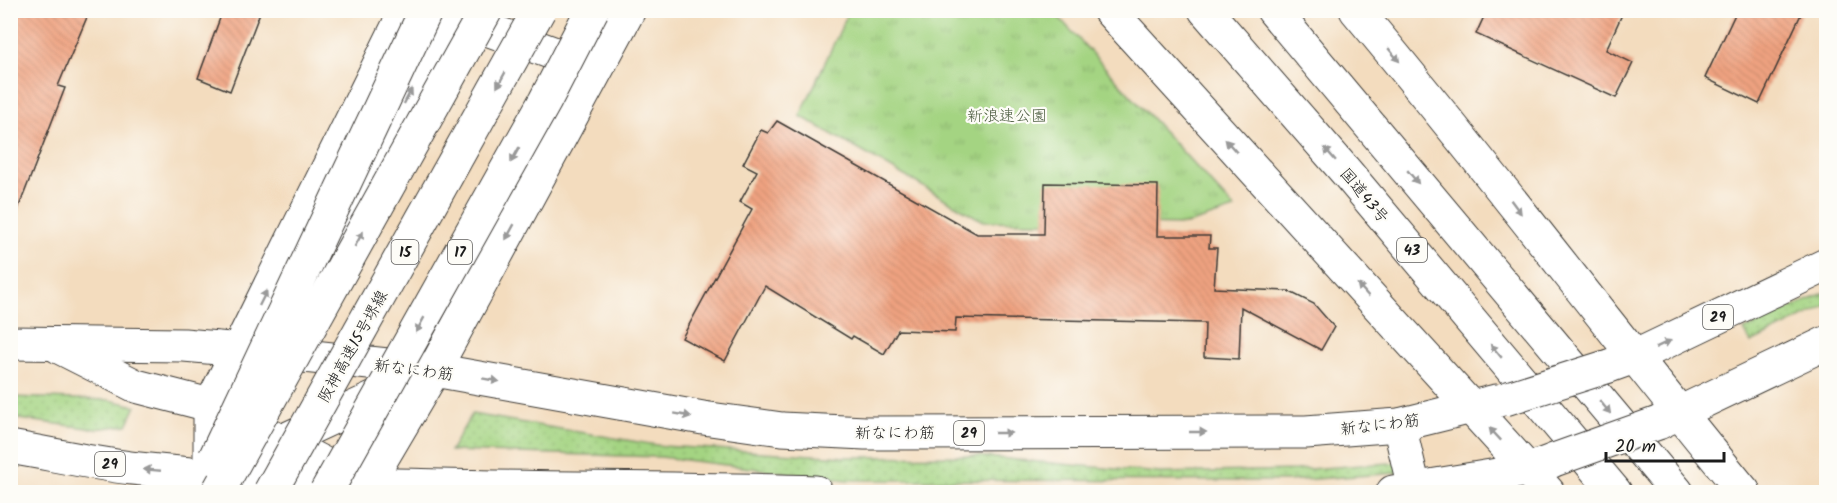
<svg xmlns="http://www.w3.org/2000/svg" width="1837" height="503" font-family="Kalam,'Klee One',sans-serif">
<defs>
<pattern id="grass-dots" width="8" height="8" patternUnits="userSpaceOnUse" patternTransform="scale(1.5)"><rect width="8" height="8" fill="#a4d482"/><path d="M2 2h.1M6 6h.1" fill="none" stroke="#8db570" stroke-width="1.8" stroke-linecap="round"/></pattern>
<pattern id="park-tufts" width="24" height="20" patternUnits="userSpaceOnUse" patternTransform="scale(1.5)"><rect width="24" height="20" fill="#a4d482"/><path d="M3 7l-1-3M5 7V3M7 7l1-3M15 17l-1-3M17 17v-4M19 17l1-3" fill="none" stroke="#8db570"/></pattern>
<pattern id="building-back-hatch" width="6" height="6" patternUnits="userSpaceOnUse" patternTransform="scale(1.5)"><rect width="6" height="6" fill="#efa280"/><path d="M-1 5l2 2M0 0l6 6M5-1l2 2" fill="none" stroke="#cc8b6e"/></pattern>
</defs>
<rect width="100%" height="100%" fill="#fdfcf7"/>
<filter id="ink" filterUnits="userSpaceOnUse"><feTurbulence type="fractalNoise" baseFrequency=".0167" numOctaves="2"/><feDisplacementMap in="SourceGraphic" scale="12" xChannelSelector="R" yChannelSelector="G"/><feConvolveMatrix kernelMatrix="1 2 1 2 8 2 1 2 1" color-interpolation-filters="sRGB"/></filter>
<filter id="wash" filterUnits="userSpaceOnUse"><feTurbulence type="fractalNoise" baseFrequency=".008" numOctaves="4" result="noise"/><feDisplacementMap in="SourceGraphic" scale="24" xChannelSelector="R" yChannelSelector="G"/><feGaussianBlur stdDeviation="1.35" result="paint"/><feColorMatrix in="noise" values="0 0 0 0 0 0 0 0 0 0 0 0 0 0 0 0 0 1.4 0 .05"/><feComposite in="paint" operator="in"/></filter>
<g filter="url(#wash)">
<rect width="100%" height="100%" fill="#f3dcbe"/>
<g fill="url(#grass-dots)" stroke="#60784f" stroke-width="1.5">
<path d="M1826,292V306L1751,343L1744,330Z"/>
<path d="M10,397L110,400L136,406L127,425L95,429L11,418Z"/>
<path d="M472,414L662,446L846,457L975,456L1160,473L1295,470L1403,462L1411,472L1288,481L847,480L661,457L450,451Z"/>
</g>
<path fill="url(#park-tufts)" stroke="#60784f" stroke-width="1.5" d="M849,11H1053L1235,209L1185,225L983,221L800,116Z"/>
<g id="blocks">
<g fill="url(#building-back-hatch)">
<path d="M10,10H90L58,86L65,88L13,222H10Z"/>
<path d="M223,10H261L230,91L198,78Z"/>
<path d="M1487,10H1624L1606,50L1633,63L1616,98L1476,34Z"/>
<path d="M1737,10H1803L1759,104L1705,78Z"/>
<path d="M777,121L977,234H1044L1045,183L1158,185L1157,236H1210L1209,248H1217L1214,288L1288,291L1314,304L1334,327L1321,350L1241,307L1239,359L1204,357L1205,323L956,318L955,332L898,330L884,354L853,336L851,339L765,286L725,361L682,338L752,209L740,202L757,171L743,164L761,130L768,133Z"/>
</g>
</g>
</g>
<g filter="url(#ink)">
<use href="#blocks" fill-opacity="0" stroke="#3c3934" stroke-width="1.5"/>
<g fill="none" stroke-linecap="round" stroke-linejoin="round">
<defs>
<g id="street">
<path d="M451,16L594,68"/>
<path d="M1399,425L1415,492"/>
</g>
<g id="secondary">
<path d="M334,239L452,10"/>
<path d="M220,470L396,388"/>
<path d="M210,475V407L406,10"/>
<path d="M362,492L434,370L629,10"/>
</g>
<g id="primary">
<path d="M10,343L184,345L276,353L434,370L703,418L782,429L865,433L1306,432L1399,425L1496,401"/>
<path d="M59,347L136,386L198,402L226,413L355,480"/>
<path d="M1609,366L1634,357L1826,265"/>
<path d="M1658,423L1826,343"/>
<path d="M10,447C51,454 91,463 131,468C358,493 588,485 816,492"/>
<path d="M1393,492L1528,470L1552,461"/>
</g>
<g id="highway">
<path d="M1109,10L1548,492"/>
<path d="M1205,10L1347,173L1615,492"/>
<path d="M1273,10L1677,492"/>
<path d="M1356,10C1489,168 1613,333 1744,492"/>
</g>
</defs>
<use href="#street" stroke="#3c3934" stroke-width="35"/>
<use href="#secondary" stroke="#3c3934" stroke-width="35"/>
<use href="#primary" stroke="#3c3934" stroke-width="35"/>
<use href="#highway" stroke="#3c3934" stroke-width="35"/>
<use href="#street" stroke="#fff" stroke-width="33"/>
<use href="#secondary" stroke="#fff" stroke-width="33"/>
<use href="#primary" stroke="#fff" stroke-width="33"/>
<use href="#highway" stroke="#fff" stroke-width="33"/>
<defs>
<g id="primary-bridge">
<path d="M1505,399L1609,366"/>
<path d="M1554,460L1658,423"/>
</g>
<g id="highway-bridge">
<path d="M215,458L426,10"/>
<path d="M218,492L486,10"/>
<path d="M270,492L539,10"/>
<path d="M326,492L545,101L592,10"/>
</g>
</defs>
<use href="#primary-bridge" stroke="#3c3934" stroke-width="35" stroke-linecap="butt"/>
<use href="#highway-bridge" stroke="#3c3934" stroke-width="35" stroke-linecap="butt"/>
<use href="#primary-bridge" stroke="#fff" stroke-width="33"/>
<use href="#highway-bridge" stroke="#fff" stroke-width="33"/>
</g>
<defs><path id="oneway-solid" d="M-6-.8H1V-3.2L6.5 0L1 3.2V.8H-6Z" transform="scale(1.5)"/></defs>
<g fill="#999">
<use href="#oneway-solid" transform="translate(1394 55) rotate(50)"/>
<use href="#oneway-solid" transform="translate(501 80) rotate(119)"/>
<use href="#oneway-solid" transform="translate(408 96) rotate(-63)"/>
<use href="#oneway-solid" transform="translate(1231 146) rotate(-132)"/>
<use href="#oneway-solid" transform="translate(1330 154) rotate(-131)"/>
<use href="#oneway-solid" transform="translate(515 155) rotate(119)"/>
<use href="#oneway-solid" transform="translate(1413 177) rotate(50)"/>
<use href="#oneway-solid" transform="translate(1516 207) rotate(53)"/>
<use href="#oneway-solid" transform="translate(510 232) rotate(119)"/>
<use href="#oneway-solid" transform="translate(359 239) rotate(-61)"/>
<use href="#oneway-solid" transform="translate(1363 290) rotate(-132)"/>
<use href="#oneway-solid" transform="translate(263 298) rotate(-64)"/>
<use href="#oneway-solid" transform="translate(420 325) rotate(119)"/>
<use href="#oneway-solid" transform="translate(1663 344) rotate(-25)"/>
<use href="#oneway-solid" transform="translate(1496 351) rotate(-130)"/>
<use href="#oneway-solid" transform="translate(491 380) rotate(10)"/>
<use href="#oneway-solid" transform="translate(1605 407) rotate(50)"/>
<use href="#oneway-solid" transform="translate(683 415) rotate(10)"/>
<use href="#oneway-solid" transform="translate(1198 432)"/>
<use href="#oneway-solid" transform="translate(1003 433)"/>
<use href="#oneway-solid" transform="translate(1495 434) rotate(-133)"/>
<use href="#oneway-solid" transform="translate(152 470) rotate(-175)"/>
</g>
</g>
<g text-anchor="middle" stroke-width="4.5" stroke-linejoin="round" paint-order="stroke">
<g fill="#fdfcf7" stroke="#605f5e" stroke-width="1.5">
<rect x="1397" y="238" width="30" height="24" rx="4.5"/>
<rect x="391.5" y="240" width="27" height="24" rx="4.5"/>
<rect x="448" y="240" width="24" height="24" rx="4.5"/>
<rect x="1703" y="305" width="30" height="24" rx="4.5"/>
<rect x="954" y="421" width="30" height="24" rx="4.5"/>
<rect x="95" y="452" width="30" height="24" rx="4.5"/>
</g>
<g font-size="15" font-weight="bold" fill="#1c1c1c">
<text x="1412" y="255">43</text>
<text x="405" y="257">15</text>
<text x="460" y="257">17</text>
<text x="1718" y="322">29</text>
<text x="969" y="438">29</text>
<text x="110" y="469">29</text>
</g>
<g font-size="16" fill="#4c5c40" stroke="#fdfcf7">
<text x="1007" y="121">新浪速公園</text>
</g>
<g font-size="16" fill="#1c1c1c" stroke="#fdfcf7">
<text transform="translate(1365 195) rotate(50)" y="6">国道43号</text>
<text transform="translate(352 346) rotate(-61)" y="6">阪神高速15号堺線</text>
<text transform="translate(414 369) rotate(7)" y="6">新なにわ筋</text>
<text transform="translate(1380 424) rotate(-7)" y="6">新なにわ筋</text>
<text x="895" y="438">新なにわ筋</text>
</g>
</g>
<rect width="1837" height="503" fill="none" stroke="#fdfcf7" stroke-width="36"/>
<path d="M1606 452v9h118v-9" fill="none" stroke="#1c1c1c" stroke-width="3"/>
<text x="1615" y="452" font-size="18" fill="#1c1c1c" stroke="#fdfcf7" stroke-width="4.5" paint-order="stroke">20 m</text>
</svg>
